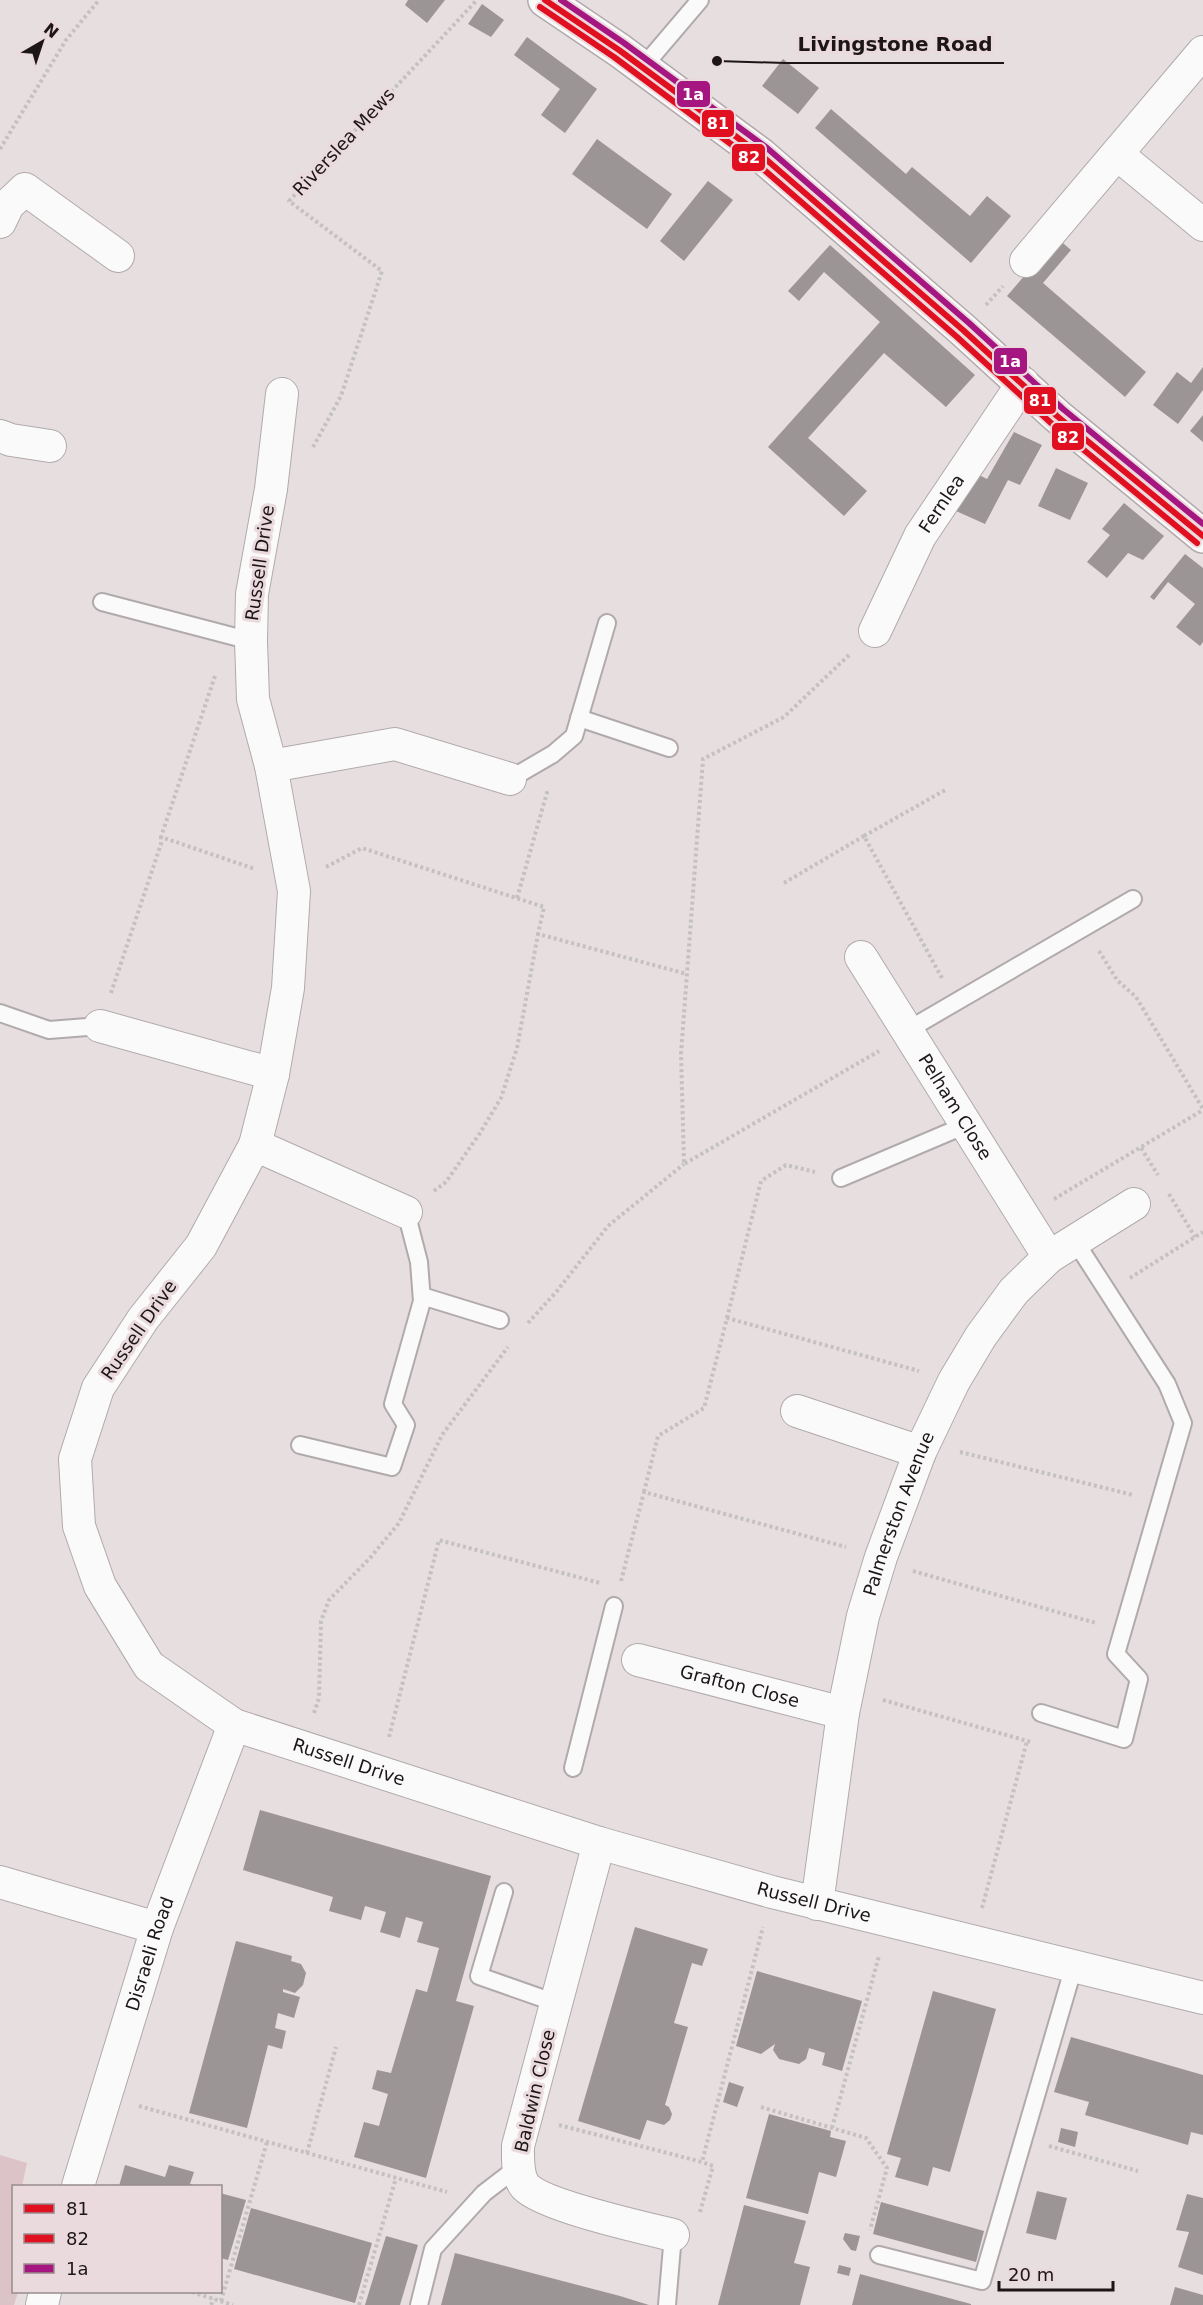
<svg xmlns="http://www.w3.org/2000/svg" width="1203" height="2305" font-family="'DejaVu Sans',sans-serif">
<rect width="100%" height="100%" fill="#e7dee0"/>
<path fill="#dcc3c8" d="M0,2155L27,2163L22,2186H14V2292H18L14,2305H0Z"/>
<g fill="#9b9596">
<path d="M408,0H445L427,23L405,5Z"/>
<path d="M482,4L504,20L491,37L468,24Z"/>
<path d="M527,37L597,89L565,133L541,115L560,89L514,55Z"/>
<path d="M783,59L819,88L798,114L762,86Z"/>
<path d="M831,109L906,174L912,167L970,216L987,196L1011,216L971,263L815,128Z"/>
<path d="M597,139L672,194L647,229L572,174Z"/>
<path d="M708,181L733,200L684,261L660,241Z"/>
<path d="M1057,238L1071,250L1043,283L1146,372L1125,397L1007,296Z"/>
<path d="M830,245L975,375L946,407L884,353L808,438L867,491L844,516L768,447L880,322L824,272L799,301L788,291Z"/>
<path d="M1203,367V390L1178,424L1153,405L1177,372L1191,383Z"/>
<path d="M1203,415V442L1190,431Z"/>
<path d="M1014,432L1042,445L1020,485L1008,480L985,524L956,511L973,472L987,479Z"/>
<path d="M1056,468L1088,483L1070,520L1038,506Z"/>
<path d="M1124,503L1164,536L1143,560L1128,553L1107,578L1087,562L1110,535L1102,529Z"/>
<path d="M1185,554L1203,568V642L1200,646L1176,627L1195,604L1168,582L1154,600L1150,597Z"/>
<path d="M260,1810L491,1876L456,2001L474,2006L426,2178L354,2157L364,2122L379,2126L388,2094L372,2089L377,2070L391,2073L416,1989L427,1992L439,1948L417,1942L423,1922L406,1917L400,1938L380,1932L386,1912L365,1906L361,1920L329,1911L333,1897L243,1870Z"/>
<path d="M635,1927L708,1949L702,1966L692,1963L674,2023L688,2027L665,2105L669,2107L672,2114L670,2120L664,2125L647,2120L640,2140L578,2121Z"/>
<path d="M236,1941L292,1956L291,1961L301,1964L306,1973L303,1985L295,1993L283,1989V1992L300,1997L294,2018L278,2013L275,2028L286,2031L282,2049L268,2045L247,2128L189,2113Z"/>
<path d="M757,1971L862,2001L842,2071L822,2065L825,2053L809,2048L806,2059L799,2064L779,2059L773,2050L775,2044L761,2054L736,2046Z"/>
<path d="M933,1991L996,2009L950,2172L933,2167L928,2186L895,2177L901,2158L887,2154Z"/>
<path d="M1071,2037L1203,2075V2135L1191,2132L1188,2145L1085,2115L1089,2102L1054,2092Z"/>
<path d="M729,2082L744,2087L737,2107L723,2102Z"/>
<path d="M769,2114L831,2131L830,2137L846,2141L836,2177L819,2172L808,2214L746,2198Z"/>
<path d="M1061,2128L1078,2132L1075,2147L1058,2142Z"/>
<path d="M125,2165L165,2177L169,2165L194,2172L190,2184L196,2186H119Z"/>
<path d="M1037,2191L1067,2198L1056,2240L1026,2233Z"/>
<path d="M220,2193L246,2200L228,2260L220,2258Z"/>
<path d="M1187,2194L1203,2198V2275L1178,2267L1189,2232L1176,2230Z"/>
<path d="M881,2202L984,2231L976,2262L873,2234Z"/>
<path d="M744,2205L806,2221L794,2263L810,2267L800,2305H718Z"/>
<path d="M251,2208L372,2243L355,2303L234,2269Z"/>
<path d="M845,2233L860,2236L856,2251L851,2250L843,2239Z"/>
<path d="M386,2236L418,2245L400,2305H365Z"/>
<path d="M455,2253L620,2296L649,2305H441Z"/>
<path d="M839,2265L851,2268L849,2276L837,2273Z"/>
<path d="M860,2274L971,2304V2305H852Z"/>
<path d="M1175,2287L1203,2295V2305H1170Z"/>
</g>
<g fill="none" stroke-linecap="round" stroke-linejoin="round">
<defs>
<g id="lane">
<path d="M643,67L700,0"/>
<path d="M102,602L251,641"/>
<path d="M579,718L669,748"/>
<path d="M510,779L553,754L574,736L607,623"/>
<path d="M0,1013L49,1030L100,1026"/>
<path d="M906,1031L1133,899"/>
<path d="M841,1178L966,1125"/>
<path d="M422,1296L500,1320"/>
<path d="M300,1445L392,1467L406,1425L393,1404L422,1301L419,1262L406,1212"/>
<path d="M1041,1713L1124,1739L1139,1679L1116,1654L1183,1423L1167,1384L1075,1241"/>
<path d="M573,1768L614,1606"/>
<path d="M504,1892L479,1976L556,2003"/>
<path d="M879,2255L982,2281L1074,1966"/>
<path d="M419,2305L433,2249L484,2193L518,2167"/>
<path d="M667,2305L673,2235"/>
</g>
<g id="street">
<path d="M1117,154L1203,225"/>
<path d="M0,222L8,205L25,189L118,256"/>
<path d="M1026,261L1203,52"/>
<path id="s1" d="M282,394L271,489L252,594L251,641L253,699L271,766L294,891L288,988L273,1074L255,1145L201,1246L143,1319L98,1388L75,1459L79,1526L100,1586L149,1666L234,1725L599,1843L772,1892L1203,1998"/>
<path d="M0,436L11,440L50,446"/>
<path id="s2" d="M875,631L920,536L1023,383"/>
<path d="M271,766L395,744L510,779"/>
<path id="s3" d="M861,957L1049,1257"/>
<path d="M100,1026L273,1074"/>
<path d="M255,1145L406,1212"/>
<path d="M797,1411L920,1452"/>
<path id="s4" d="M638,1660L843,1713"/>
<path d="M599,1843L518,2146C518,2159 517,2176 525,2186C541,2205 644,2228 673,2235"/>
<path d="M0,1882L157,1928"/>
<path id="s5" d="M817,1904L843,1713L863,1616L881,1557L920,1452L954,1381L981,1336L1014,1291L1049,1257L1134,1204"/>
<path id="s6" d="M78,2186L157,1928L234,1725"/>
<path d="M42,2305L45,2292"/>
</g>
<path id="secondary" d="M545,0L619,50L761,155L963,330L1057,416L1203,536"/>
</defs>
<use href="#lane" stroke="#b1aaac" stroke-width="20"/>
<use href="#street" stroke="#b1aaac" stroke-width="34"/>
<use href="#secondary" stroke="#b1aaac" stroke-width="36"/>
<g stroke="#c4c1c1" stroke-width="4" stroke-dasharray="3 3" stroke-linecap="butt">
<path d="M0,149L66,40L99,0"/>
<path d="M986,305L1003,286"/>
<path d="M313,447L341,396L382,271L289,201L477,0"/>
<path d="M849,655L784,717L703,759L681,1054L684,1164L879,1051"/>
<path d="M215,676L161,837L255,869"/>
<path d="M326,867L362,848L544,907L538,934L687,974"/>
<path d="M784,883L864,836"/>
<path d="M517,898L548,789"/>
<path d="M1099,951L1117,980L1136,997L1203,1109"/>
<path d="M942,978L864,836L947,789"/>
<path d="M111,993L161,844V837"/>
<path d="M1141,1148L1158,1175"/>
<path d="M434,1191L446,1182L480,1133L501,1098L517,1048L538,934"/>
<path d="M1169,1194L1195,1237"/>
<path d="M1054,1199L1203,1110"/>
<path d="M1130,1278L1203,1232"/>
<path d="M727,1318L761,1181L786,1165L815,1172"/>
<path d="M528,1323L557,1291L608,1226L684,1164"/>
<path d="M960,1452L1133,1495"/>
<path d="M644,1492L658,1436L704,1408L727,1318L919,1371"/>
<path d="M913,1571L1096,1623"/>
<path d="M621,1581L644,1492L846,1547"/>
<path d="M883,1700L1031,1742"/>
<path d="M314,1713L319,1698L321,1621L329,1600L370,1558L399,1523L442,1435L508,1347"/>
<path d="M389,1737L439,1540L600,1583"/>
<path d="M982,1908L1027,1741"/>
<path d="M139,2106L447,2192"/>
<path d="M761,2107L866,2138L887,2168L870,2230"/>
<path d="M559,2125L702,2162L763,1927"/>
<path d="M832,2128L879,1956"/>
<path d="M1049,2146L1138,2171"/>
<path d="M307,2153L336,2047"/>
<path d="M700,2212L713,2166L702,2162"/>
<path d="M192,2292L233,2305"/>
<path d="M221,2301L267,2142"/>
<path d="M211,2305L214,2299"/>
<path d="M359,2305L396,2178"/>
</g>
<use href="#lane" stroke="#fbfafa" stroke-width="16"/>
<use href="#street" stroke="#fbfafa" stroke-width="32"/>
<use href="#secondary" stroke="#fbfafa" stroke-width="33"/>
<defs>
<path id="bus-1" d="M545,0L619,50L761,155L963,330L1057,416L1203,536"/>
<path id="bus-2" d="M540,7L614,57L755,162L957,337L1051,423L1197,543"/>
<path id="bus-3" d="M561,0L624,43L767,148L969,323L1063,409L1203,524"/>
</defs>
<use href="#bus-1" stroke="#ebdadd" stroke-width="10"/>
<use href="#bus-2" stroke="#ebdadd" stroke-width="10"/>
<use href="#bus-3" stroke="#ebdadd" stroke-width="10"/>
<use href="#bus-1" stroke="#e01021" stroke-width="6"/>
<use href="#bus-2" stroke="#e01021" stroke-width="6"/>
<use href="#bus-3" stroke="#a61680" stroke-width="6"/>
</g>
<g text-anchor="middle" stroke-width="6" stroke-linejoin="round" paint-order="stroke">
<g font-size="18" fill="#1c1617" stroke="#ebdadd">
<text transform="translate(344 142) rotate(-47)" y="6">Riverslea Mews</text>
<text dy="6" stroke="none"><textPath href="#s2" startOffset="144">Fernlea</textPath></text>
<text transform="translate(260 563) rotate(-82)" y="6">Russell Drive</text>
<text dy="6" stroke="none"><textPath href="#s3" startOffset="177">Pelham Close</textPath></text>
<text transform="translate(139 1330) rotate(-55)" y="6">Russell Drive</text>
<text dy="6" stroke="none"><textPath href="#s5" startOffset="400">Palmerston Avenue</textPath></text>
<text dy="6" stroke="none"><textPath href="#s4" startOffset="105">Grafton Close</textPath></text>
<text dy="6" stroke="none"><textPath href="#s1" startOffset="1575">Russell Drive</textPath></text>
<text dy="6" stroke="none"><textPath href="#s1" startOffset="2061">Russell Drive</textPath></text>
<text dy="6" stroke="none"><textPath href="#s6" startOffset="243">Disraeli Road</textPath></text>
<text transform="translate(535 2091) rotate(-77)" y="6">Baldwin Close</text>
</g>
</g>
<path fill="none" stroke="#1c1617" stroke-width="2" d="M717 61L785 63H1004"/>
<circle fill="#1c1617" stroke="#ebdadd" stroke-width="2" cx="717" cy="61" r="6"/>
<g font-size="20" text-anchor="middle" font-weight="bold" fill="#1c1617" stroke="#ebdadd" stroke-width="6" stroke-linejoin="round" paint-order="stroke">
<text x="895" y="51">Livingstone Road</text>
</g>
<g stroke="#ebdadd" stroke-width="2">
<rect x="676" y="80" width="35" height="28" rx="6" fill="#a61680"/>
<rect x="701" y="109" width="34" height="29" rx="6" fill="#e01021"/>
<rect x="731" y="143" width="35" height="29" rx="6" fill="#e01021"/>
<rect x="993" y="347" width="35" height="28" rx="6" fill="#a61680"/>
<rect x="1023" y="386" width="34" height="29" rx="6" fill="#e01021"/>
<rect x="1051" y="422" width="34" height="29" rx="6" fill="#e01021"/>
</g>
<g font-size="16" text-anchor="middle" font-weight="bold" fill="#fff">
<text x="693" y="100">1a</text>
<text x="718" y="129">81</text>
<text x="749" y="163">82</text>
<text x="1010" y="367">1a</text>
<text x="1040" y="406">81</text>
<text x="1068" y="443">82</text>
</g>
<rect x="12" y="2185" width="210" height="108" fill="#ebdadd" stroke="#988c8e" stroke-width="1.5"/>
<rect x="24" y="2204" width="30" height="9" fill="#e01021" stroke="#988c8e" stroke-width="1.5"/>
<text x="66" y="2215" font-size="18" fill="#1c1617">81</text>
<rect x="24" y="2234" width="30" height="9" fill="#e01021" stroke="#988c8e" stroke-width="1.5"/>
<text x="66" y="2245" font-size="18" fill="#1c1617">82</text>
<rect x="24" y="2264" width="30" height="9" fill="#a61680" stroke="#988c8e" stroke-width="1.5"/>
<text x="66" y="2275" font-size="18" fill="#1c1617">1a</text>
<g transform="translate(42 42) rotate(39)" stroke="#ebdadd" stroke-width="4.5" paint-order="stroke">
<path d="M0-4.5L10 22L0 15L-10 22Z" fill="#1c1617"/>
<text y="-9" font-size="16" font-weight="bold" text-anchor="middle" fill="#1c1617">N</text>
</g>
<path d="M999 2281v9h114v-9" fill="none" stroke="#1c1617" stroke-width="3"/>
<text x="1008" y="2281" font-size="18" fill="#1c1617" stroke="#ebdadd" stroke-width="4.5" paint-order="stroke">20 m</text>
</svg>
